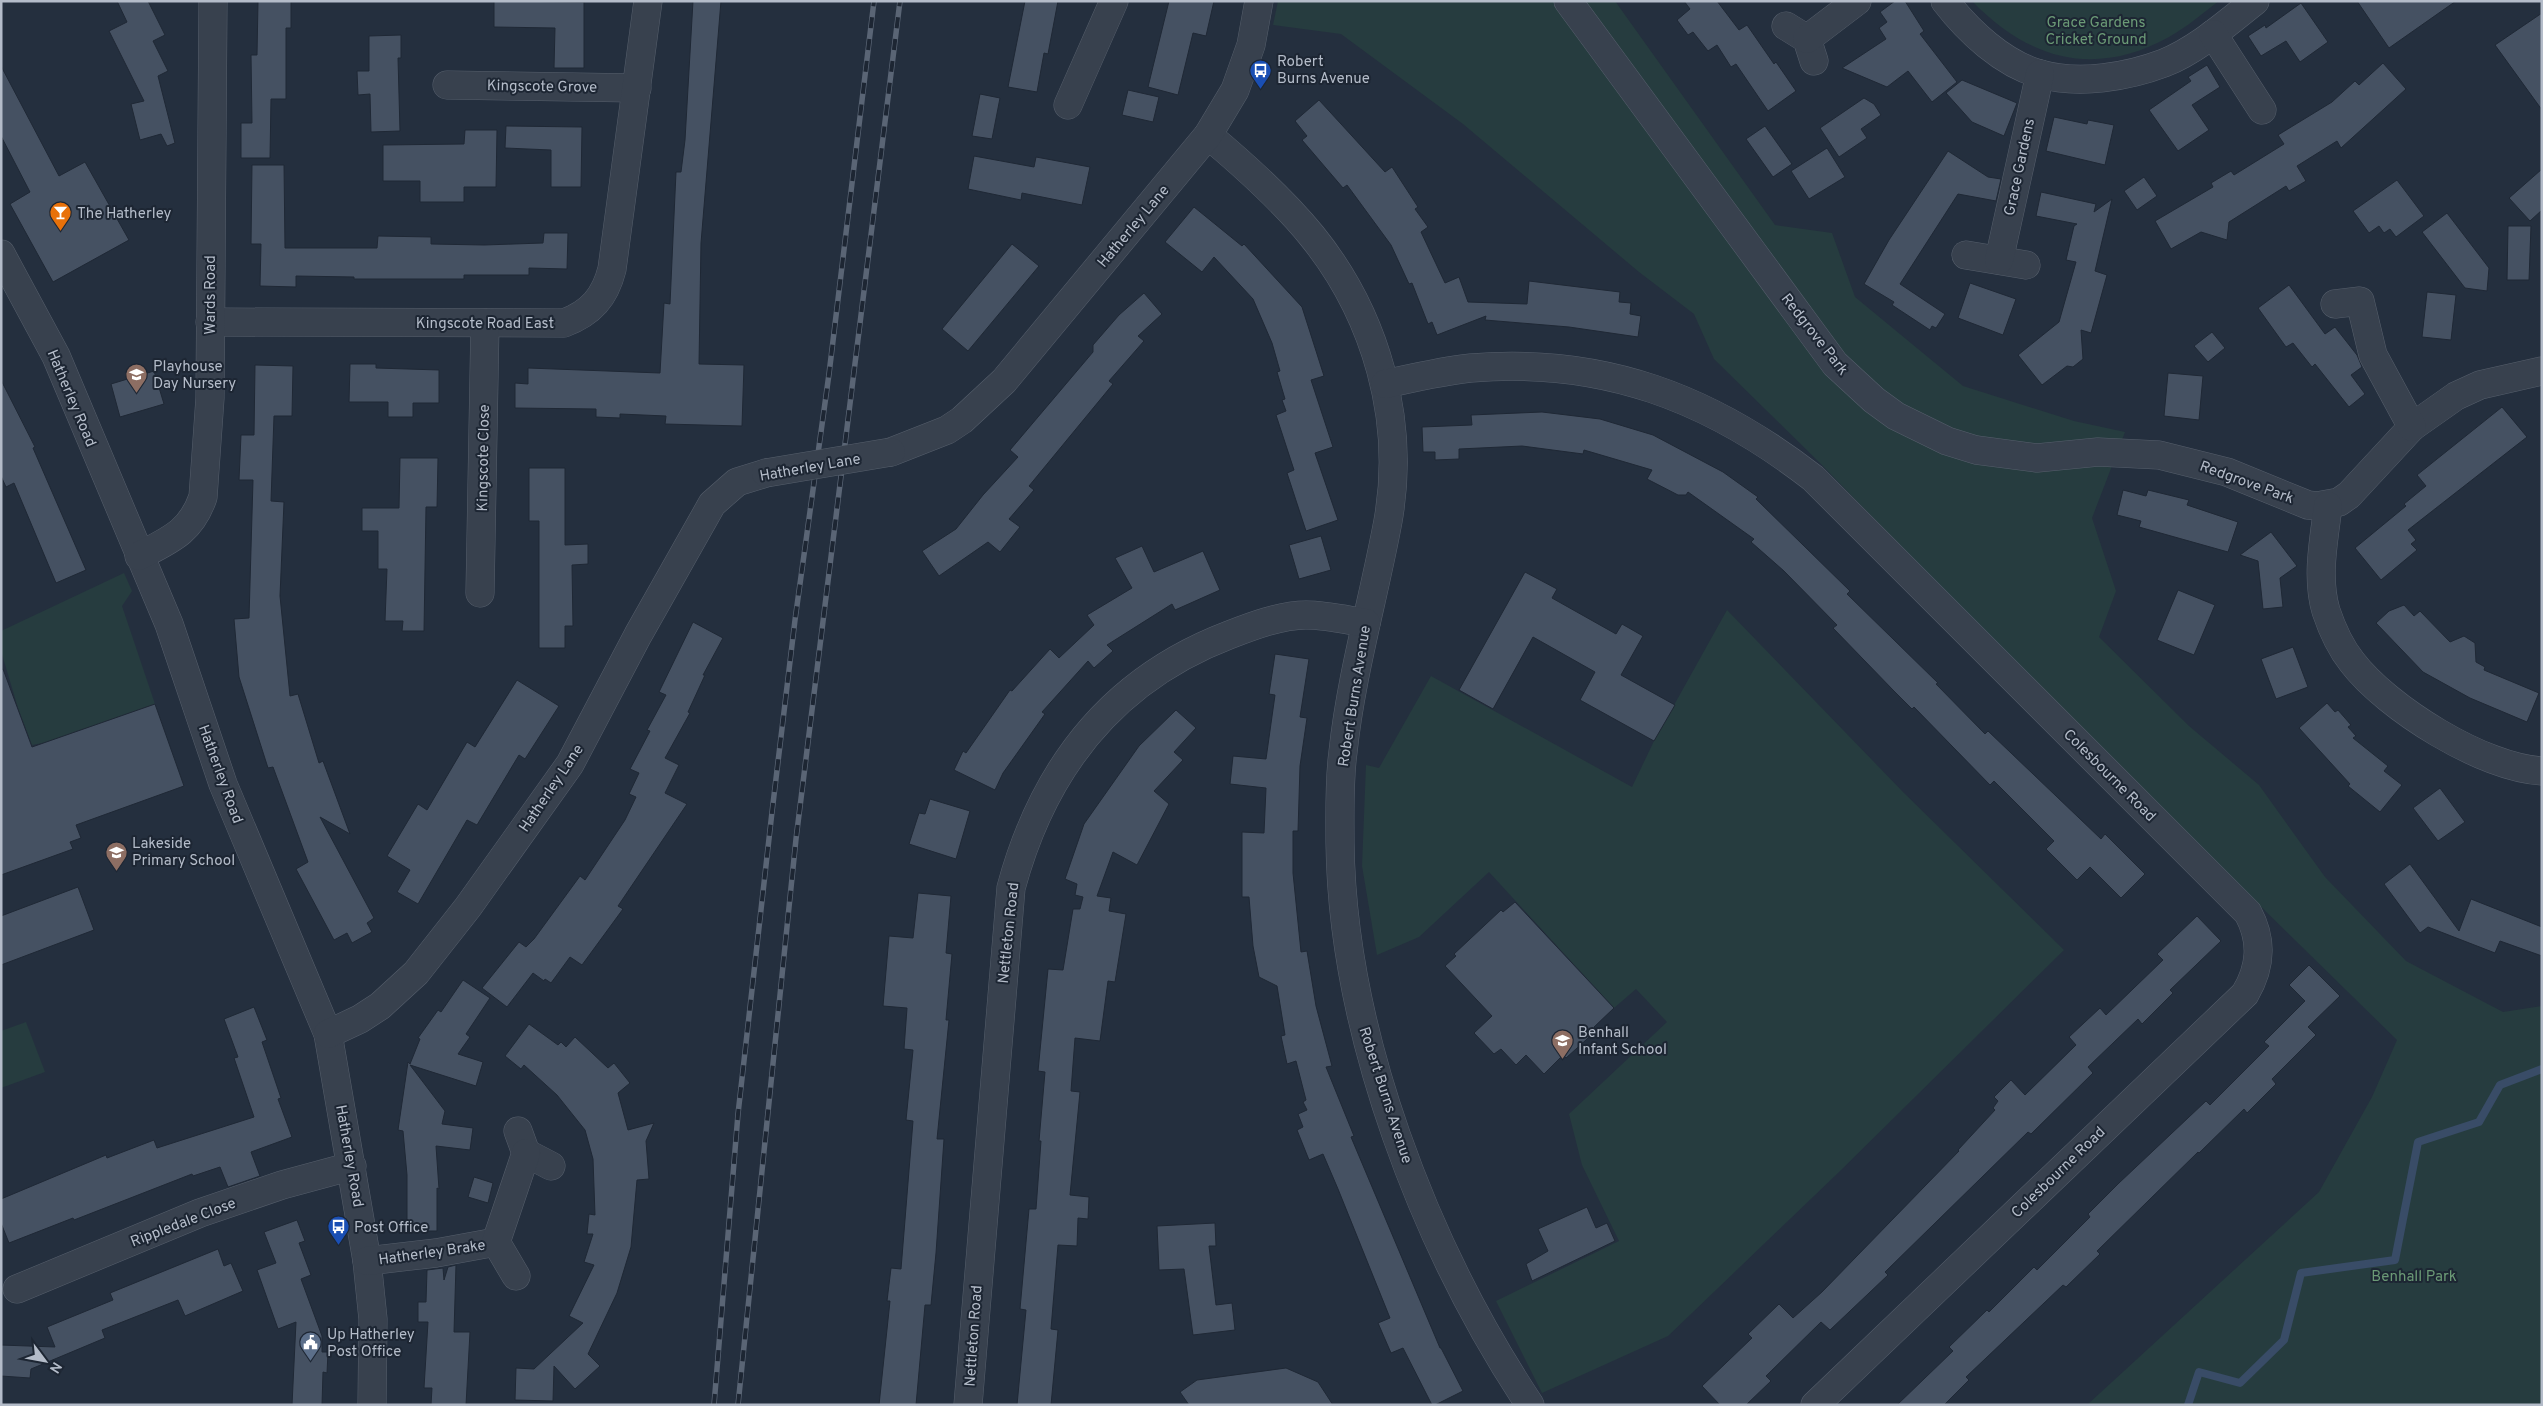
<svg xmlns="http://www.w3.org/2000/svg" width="2543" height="1406" font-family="Overpass,sans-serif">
<rect width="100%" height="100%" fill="#242f3e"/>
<g fill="#263c3f">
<path d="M1278,1H1615L1775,225L1832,233L1855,297L1963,386L2074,421L2125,432L2092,518L2116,591L2099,637L2189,726L2259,785L2325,877L2406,961L2503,1012L2542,1006V1405H2087L2319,1192L2372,1097L2397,1040L2039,689L1820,463L1714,359L1694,314L1639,272L1463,124L1341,34L1273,25Z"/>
<path d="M1972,1H2219C2203,13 2187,27 2169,37C2095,78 2029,60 1972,1Z"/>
<path d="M124,573L132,591L122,606L155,704L48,742L32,745L18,708L1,651V631Z"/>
<path d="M1727,610L1903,792L2064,950L1838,1173L1668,1336L1542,1393L1496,1301L1619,1241L1582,1165L1569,1114L1667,1022L1636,989L1614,1008L1489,872L1419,937L1377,955L1362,866L1366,765L1379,768L1431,676L1632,787L1654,741Z"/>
<path d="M26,1022L45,1072L1,1088V1031Z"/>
</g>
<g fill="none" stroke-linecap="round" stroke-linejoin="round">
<path stroke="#394c67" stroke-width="8" d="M2188,1405L2199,1372L2240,1383L2284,1340L2301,1273L2395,1260L2418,1142L2479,1122L2500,1085L2542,1069"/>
</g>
<g fill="#455162" stroke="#1f2835">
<path d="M117,1H148L165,35L153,41L168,71L158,76L175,143L167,146L161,134L140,140L131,104L144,101L109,31L127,22Z"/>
<path d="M258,1H291V28H286V99H271L270,158H241V123H252L251,55H257Z"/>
<path d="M494,1L584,2V68H554L555,28L494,27Z"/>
<path d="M693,1H721L701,243L699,364L744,365L742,426L665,424L666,416L620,414V418L596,417V409L515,408V383L528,384V368L660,373L664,303L670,304L676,172H681L685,140Z"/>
<path d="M1025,1H1058L1048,54L1044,53L1037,92L1008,87Z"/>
<path d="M1169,1H1214L1206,36L1193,33L1178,95L1148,87Z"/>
<path d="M1684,1H1717L1739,30L1747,25L1774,64L1776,62L1796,91L1768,111L1736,64L1731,67L1717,45L1708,51L1693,32L1688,35L1677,20L1690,9Z"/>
<path d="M1895,1H1905L1924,31L1920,34L1957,82L1932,102L1908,71L1887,87L1842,68L1886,39L1879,28L1887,22L1880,12Z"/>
<path d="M2357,1H2456L2389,48Z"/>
<path d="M2301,3L2328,42L2300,62L2286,41L2261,56L2248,36L2265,25L2266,28Z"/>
<path d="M2542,13V110L2495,45Z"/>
<path d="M401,35V58H398L400,131L371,132L370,94L358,95L357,71H369V36Z"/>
<path d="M2383,63L2406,89L2341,148L2337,141L2297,166L2306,181L2289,191L2286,186L2229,222L2227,240L2201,232L2171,249L2155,221L2213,187L2211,183L2231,171L2234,175L2284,144L2278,135L2332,102L2355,81L2359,85Z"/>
<path d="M2207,65L2220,87L2192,105L2209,130L2178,151L2149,110L2191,81L2188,77Z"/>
<path d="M1,66L59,176L85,162L129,240L53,282L10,204L30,192L1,136Z"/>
<path d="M1962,80L2017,103L2004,136L1972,122L1946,93Z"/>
<path d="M1128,90L1159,97L1153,122L1122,115Z"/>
<path d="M980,94L1000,98L992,139L972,136Z"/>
<path d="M1864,98L1874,104L1881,115L1861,129L1867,138L1839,157L1820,128Z"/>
<path d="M1319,100L1385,172L1392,167L1418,207L1415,209L1428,227L1421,232L1445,283L1459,277L1468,302L1527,304L1529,281L1620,292L1619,302L1631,303L1630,314L1641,316L1638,337L1569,327L1485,320L1486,316L1437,335L1432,322L1428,324L1412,283L1409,284L1391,245L1347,185L1343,188L1302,140L1307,136L1295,121Z"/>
<path d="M2054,117L2087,124L2088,120L2114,125L2105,165L2046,151Z"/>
<path d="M506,126L582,127L581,187H551V150L505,148Z"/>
<path d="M1765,126L1792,164L1773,177L1746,139Z"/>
<path d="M465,130H497L496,187H464V202H420V181H383V145L464,144Z"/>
<path d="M1827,148L1845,177L1809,199L1791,171Z"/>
<path d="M1948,151L1988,177L2001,179L1996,201L1958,194L1900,284L1945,314L1936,328L1932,326L1930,330L1892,305L1894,302L1864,284L1889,240Z"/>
<path d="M974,156L1034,167L1036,157L1090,167L1082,205L1022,193L1021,200L968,189Z"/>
<path d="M252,165H284L285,248H377L378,236L431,237V244L484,245L543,243L544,233H568L567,269L529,268V275H464V279H354V277L296,276V287L260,286L261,244H251Z"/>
<path d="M2542,169V210L2530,221L2509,198Z"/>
<path d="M2144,177L2157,196L2137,210L2124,191Z"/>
<path d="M2397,180L2424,216L2396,237L2390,229L2384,233L2379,226L2369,233L2353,211Z"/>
<path d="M2041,192L2096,204L2094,212L2112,199L2095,271L2107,275L2091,333L2081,330L2083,359L2073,367L2067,366L2042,385L2018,355L2059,322L2076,262L2066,260L2074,226L2077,224L2036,216Z"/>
<path d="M1194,207L1242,246L1244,244L1302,307L1324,376L1311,380L1333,447L1315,453L1338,520L1306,531L1287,473L1294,470L1276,415L1286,411L1282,400L1285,399L1277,372L1280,371L1272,343L1253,299L1214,257L1202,272L1165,242Z"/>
<path d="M2447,213L2489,268L2487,291L2465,288L2422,232Z"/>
<path d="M2508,226H2531L2529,280H2507Z"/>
<path d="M1012,244L1039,266L968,351L942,329Z"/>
<path d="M1970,283L2016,299L2003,335L1958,318Z"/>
<path d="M2289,285L2325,334L2335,327L2357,355L2362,367L2351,375L2365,394L2349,407L2315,364L2312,367L2293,343L2286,347L2258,308Z"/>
<path d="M2427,292L2456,295L2451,340L2422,337Z"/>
<path d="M1144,293L1162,314L1138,336L1144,341L1109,381L1113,384L1029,486L1034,490L1009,519L1020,527L1000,552L988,542L939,576L922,551L956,529L983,495L1018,457L1010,450L1093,352V345L1119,315Z"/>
<path d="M2212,332L2225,348L2208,362L2194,346Z"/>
<path d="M350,364H376V368L439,370V403H413V417H388V402H349Z"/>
<path d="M255,365L293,366L292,416H274L271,501L284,502L280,596L290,696L298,694L319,763L323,761L350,834L320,817L374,918L367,923L372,932L352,943L347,933L334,940L296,869L308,862L273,767L268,768L239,677L234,619L249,618L253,480H239L241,435H254Z"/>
<path d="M154,371L164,404L120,417L111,384Z"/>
<path d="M2168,373L2203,376L2199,420L2164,416Z"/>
<path d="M1,380L35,447L33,448L86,570L56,583L14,483L6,487L1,476Z"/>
<path d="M2502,407L2527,437L2408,530L2416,540L2411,544L2417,550L2381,580L2355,548L2406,506L2404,504L2426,486L2417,475Z"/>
<path d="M1542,412L1600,419L1653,435L1723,472L1758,497L1756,499L1850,591L1847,594L1938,683L1936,684L1985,734L1988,731L2101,839L2105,834L2145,874L2121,898L2090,867L2077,880L2046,849L2054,841L1994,781L1990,785L1914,707L1912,709L1893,690L1833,628L1837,625L1784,571L1751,542L1754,539L1688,492L1686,495H1678L1647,479L1652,470L1584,450L1583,454L1522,446L1459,449V459L1435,460V452H1423L1422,427L1472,425L1471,415Z"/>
<path d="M400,458H438L437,507H426L424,631H402L403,621H385L387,569H378V531H362V508H399Z"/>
<path d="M529,468H565V545L588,544V564L572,565L573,626H565V648H539V521H529Z"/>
<path d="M2123,490L2146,496L2148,490L2189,500L2187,505L2238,522L2228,552L2139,527L2141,521L2117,515Z"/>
<path d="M2271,532L2297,566L2280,578L2283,607L2263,609L2258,561L2240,555Z"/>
<path d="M1321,536L1331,570L1299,579L1289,545Z"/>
<path d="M1142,546L1154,572L1203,551L1220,590L1175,610L1172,604L1107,645L1113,651L1094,668L1088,661L1042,712L1045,714L1003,773L995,790L954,770L963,751L966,753L1010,690L1012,691L1050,649L1059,658L1094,625L1087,615L1132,588L1115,558Z"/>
<path d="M1525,572L1557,589L1552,598L1616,634L1622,624L1643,636L1621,675L1675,705L1654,741L1580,700L1595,672L1533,637L1493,709L1459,690Z"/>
<path d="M2178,590L2215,605L2194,655L2157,640Z"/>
<path d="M2404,605L2414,616L2420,611L2450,642L2464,636L2475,643L2476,662L2485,667L2484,670L2539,693L2527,722L2470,698L2423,672L2376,623L2389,611Z"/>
<path d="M693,622L723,638L703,675H705L688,712L690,713L665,758L679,765L665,793L687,804L618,906L623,909L582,965L570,957L551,983L545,979L544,981L533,973L507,1007L482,988L519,942L526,947L534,939L580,876L585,880L625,820L636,797L629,794L639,773L630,769L650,731L647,730L666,695L659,692Z"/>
<path d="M2293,647L2308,687L2276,699L2261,659Z"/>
<path d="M1275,654L1309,659L1300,717L1307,718L1300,766L1298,831H1293V873L1301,952L1307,951L1316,1006L1332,1066L1326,1067L1354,1136L1351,1137L1440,1348H1441L1463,1391L1435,1405H1432L1403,1348L1391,1353L1378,1323L1390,1318L1338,1189L1323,1154L1309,1160L1297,1130L1303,1127L1298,1114L1307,1110L1303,1102L1306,1100L1296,1061L1287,1064L1281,1036L1285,1035L1277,986L1259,977L1253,946L1249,897H1242V832L1264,833L1266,788L1230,784L1233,756L1266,759L1275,695L1269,694Z"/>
<path d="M3,669L32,747L155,704L184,786L76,825L81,838L70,842L73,849L1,875V670Z"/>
<path d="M517,680L559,706L525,759L519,755L477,825L467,820L418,904L397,892L410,870L387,856L418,804L427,810L467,742L475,747Z"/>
<path d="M2327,703L2335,712L2338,710L2351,725L2348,727L2356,736L2353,738L2388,766L2384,771L2402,785L2380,812L2348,786L2350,784L2299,728Z"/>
<path d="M1176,710L1196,728L1174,752L1183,760L1154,791L1169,804L1137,865L1113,852L1097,896L1111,898L1109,911L1126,914L1115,982L1108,981L1100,1041L1075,1038L1071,1091L1080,1092L1070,1195L1089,1197L1088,1219L1078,1218L1077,1246L1058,1245L1051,1329L1058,1330L1051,1405H1017L1026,1310L1020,1309L1029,1209H1036L1041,1141H1039L1045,1072L1038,1071L1048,969L1063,970L1073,909H1080L1083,897L1075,895L1077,884L1065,879L1084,824L1139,746Z"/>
<path d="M2440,788L2465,822L2438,841L2413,808Z"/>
<path d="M930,799L970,811L956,859L909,844L919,813L925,814Z"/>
<path d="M2410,864L2459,931L2471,899L2542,927V956L2500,941L2495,953L2428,927L2420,933L2384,884Z"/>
<path d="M78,887L94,930L1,965V916Z"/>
<path d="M918,893L951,896L946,953L952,954L946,1020H949L937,1139H944L936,1253L931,1305H925L916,1405H879L890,1301H887L891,1268L901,1269L913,1121L906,1120L913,1050L904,1049L907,1008L883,1006L889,936L913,938Z"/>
<path d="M1515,902L1614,1008L1594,1027L1597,1030L1566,1058L1563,1055L1544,1074L1526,1055L1516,1065L1501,1049L1494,1054L1474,1033L1492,1016L1445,966L1456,956L1454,954L1501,910L1503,912Z"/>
<path d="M2197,916L2221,941L2170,990L2173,993L2142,1024L2138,1019L2088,1067L2093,1073L2031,1134L2028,1132L1885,1272L1888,1275L1830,1330L1821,1322L1766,1376L1771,1381L1746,1405H1720L1702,1386L1752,1338L1748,1334L1779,1304L1793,1318L1822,1292L1959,1151L1958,1150L1995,1110L1993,1108L1998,1101L1994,1097L2011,1080L2025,1095L2076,1045L2069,1037L2100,1008L2106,1015L2163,960L2157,954Z"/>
<path d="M2309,965L2340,996L2308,1027L2316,1035L2272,1079L2276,1084L2247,1113L2244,1109L2199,1153L2198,1152L2097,1251L2100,1254L2066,1287L2063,1285L1966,1377L1969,1380L1944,1405H1897L1953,1351L1949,1347L1987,1310L1989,1312L2034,1267L2037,1270L2090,1217L2088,1214L2119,1183L2206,1101L2210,1105L2269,1046L2264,1042L2305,1001L2289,985Z"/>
<path d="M463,980L490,998L466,1034L470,1037L458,1054L483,1062L476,1086L410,1065L445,1111L442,1124L473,1128L470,1150L436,1146L439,1189L437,1188V1231H407V1175L403,1131L398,1130L408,1062L410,1064L420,1039L418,1038L438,1010L441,1012Z"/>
<path d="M254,1007L267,1040L262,1042L281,1098L278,1099L292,1137L251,1152L260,1176L228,1187L220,1167L193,1176L192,1174L74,1220L73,1218L9,1243L1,1223V1199L106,1155L107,1158L154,1140L157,1148L254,1117L234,1058L238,1057L224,1019Z"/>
<path d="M529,1024L558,1045L561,1042L566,1047L575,1037L608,1068L614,1063L630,1083L618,1093L628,1130L654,1123L646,1141L649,1179L637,1180L631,1247L617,1293L588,1354L600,1366L575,1389L554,1366L553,1401L515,1400L516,1368L534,1369L583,1323L569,1316L594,1265L584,1262L593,1234H587L589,1214L595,1215L593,1159L585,1130L557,1095L524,1065L521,1069L505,1056Z"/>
<path d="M474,1177L493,1183L488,1203L468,1197Z"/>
<path d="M1587,1207L1596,1228L1607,1223L1615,1241L1532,1281L1526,1264L1548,1251L1538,1229Z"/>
<path d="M297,1220L305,1241L299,1243L311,1275L301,1279L322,1336V1352H328L327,1373L323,1372L322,1405H292L296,1322L278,1329L257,1270L276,1263L264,1232Z"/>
<path d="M1215,1223L1216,1246H1209L1216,1305L1232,1303L1235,1330L1193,1335L1184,1269L1159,1270L1157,1226Z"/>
<path d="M218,1249L224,1266L231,1263L243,1291L185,1316L178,1300L102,1330L105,1338L31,1369L30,1378L1,1376V1345L55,1347L47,1327L113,1300L110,1293Z"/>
<path d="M456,1265L454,1332H470L466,1405H431L432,1388H424L428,1322H418V1302H426L427,1270L443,1268L444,1280L448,1267Z"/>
<path d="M1286,1368L1318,1382L1333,1405H1189L1180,1392L1197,1380Z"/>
</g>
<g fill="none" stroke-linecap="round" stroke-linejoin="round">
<defs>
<g id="minor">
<path d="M1568,1L1835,364L1874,400L1896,416L1947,441L1976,450L2037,458L2098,452L2159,455L2227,472L2308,505L2317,506L2339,502L2349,495L2412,427L2456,396L2480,385L2542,371"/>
<path d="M1945,1C1968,31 2003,64 2040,74C2079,85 2127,77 2164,63C2197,50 2227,23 2255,1"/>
<path d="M1786,26L1807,39L1814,61"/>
<path d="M2213,34L2262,110"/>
<path d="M1807,39L1857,1"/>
<path d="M447,85L637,88"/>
<path d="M1068,105L1114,1"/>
<path d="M1208,135C1245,166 1282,199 1312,236C1376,315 1406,420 1388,521C1374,597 1351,675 1343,752C1339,781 1340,812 1340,842C1342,1032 1425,1247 1530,1405"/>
<path d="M1,254L56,356L169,624L223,784L328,1034L367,1261L373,1319L372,1405"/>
<path d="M1966,255L2026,265"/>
<path d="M1999,260L2040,74"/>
<path d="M2335,304L2360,301L2373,355L2412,427"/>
<path d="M210,322L564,323C591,313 605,297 612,269L648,1"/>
<path d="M1385,384C1413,378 1442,371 1471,368C1603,357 1710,398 1813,478L2248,913C2263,941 2261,967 2245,994L1815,1405"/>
<path d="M891,452L947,430L962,420L1004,381L1208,135L1235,90L1251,45L1259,1"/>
<path d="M2328,506C2324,540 2316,577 2326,611C2332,629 2340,647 2352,662C2387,708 2483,768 2542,771"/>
<path d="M139,556C170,540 191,532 203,497L210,398L213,1"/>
<path d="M480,593L485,323"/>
<path d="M328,1034L360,1019L380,1006L416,973L468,907L570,764L638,635L712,504L737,482L766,473"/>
<path d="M518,1131L526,1153L551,1166"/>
<path d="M367,1261L436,1253L496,1242"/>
<path d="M516,1276L496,1242L526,1153"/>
<path d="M17,1289L200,1213L282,1185L352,1166"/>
<path d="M968,1405L1011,888C1043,769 1111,680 1229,635C1252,626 1281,615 1306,615C1326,615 1347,620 1366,623"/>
</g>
</defs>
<use href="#minor" stroke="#565f6c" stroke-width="29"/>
<use href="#minor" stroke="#38414e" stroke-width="28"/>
<defs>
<g id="rail">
<path d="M714,1405L738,1114L772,812L795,620L829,374L874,1"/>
<path d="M738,1405L796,839L900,1"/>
</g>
</defs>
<use href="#rail" stroke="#5a6575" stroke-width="5.5"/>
<use href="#rail" stroke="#1d2633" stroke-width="4" stroke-dasharray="11" stroke-linecap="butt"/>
<defs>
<path id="minor-bridge" d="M766,473L891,452"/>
</defs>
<use href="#minor-bridge" stroke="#565f6c" stroke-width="29" stroke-linecap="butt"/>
<use href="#minor-bridge" stroke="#38414e" stroke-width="28"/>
</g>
<defs>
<symbol id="bus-pin" viewBox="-11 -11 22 30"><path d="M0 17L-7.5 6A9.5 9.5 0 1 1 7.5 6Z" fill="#1a4fb4" stroke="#1d2633"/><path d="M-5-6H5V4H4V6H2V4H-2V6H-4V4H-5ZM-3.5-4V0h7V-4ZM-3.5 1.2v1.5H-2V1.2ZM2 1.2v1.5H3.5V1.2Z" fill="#fff"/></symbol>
<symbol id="bar-pin" viewBox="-11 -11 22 30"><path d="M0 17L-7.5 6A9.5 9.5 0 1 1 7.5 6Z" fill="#e8710a" stroke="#1d2633"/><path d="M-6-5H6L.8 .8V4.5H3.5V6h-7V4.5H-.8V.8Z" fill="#fff"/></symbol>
<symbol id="school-pin" viewBox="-11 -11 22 30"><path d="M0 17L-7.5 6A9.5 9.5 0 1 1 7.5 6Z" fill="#8d6e63" stroke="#1d2633"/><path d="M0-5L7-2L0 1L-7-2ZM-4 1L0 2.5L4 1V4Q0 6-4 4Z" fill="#fff"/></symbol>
<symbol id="civic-pin" viewBox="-11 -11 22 30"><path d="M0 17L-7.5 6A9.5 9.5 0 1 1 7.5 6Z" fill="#5c6f8a" stroke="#1d2633"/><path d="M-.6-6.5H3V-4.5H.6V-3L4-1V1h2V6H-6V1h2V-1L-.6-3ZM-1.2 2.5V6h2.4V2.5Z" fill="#fff"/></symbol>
</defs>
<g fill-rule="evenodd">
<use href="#bus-pin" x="1248" y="58" width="25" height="34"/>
<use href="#bar-pin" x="48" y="200" width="25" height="34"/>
<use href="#school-pin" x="124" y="362" width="25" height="34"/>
<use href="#school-pin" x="104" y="840" width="25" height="34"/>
<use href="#school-pin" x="1550" y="1028" width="25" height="34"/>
<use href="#bus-pin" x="326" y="1214" width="25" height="34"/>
<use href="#civic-pin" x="298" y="1330" width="25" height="34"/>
</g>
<g text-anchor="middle" stroke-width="4" stroke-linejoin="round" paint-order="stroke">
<g font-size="15" fill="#6b9a76" stroke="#1d2633">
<text x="2096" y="27">Grace Gardens<tspan x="2096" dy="17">Cricket Ground</tspan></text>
<text x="2414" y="1281">Benhall Park</text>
</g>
<g font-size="15" fill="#b4bcc9" stroke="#1d2633" text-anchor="start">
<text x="1277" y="66">Robert<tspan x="1277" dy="17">Burns Avenue</tspan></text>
<text x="77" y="218">The Hatherley</text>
<text x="153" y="371">Playhouse<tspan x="153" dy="17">Day Nursery</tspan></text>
<text x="132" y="848">Lakeside<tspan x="132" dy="17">Primary School</tspan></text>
<text x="1578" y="1037">Benhall<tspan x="1578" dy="17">Infant School</tspan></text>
<text x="354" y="1232">Post Office</text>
<text x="327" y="1339">Up Hatherley<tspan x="327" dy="17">Post Office</tspan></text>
</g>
<g font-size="15" fill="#b4bcc9" stroke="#1d2633">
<text transform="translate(542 86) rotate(1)" y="5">Kingscote Grove</text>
<text transform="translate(2019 167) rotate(-78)" y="5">Grace Gardens</text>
<text transform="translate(1133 226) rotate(-50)" y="5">Hatherley Lane</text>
<text transform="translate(210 295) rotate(-90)" y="5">Wards Road</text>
<text x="485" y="328">Kingscote Road East</text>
<text transform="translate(1815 334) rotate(52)" y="5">Redgrove Park</text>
<text transform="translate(72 398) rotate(67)" y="5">Hatherley Road</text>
<text transform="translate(483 458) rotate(-89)" y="5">Kingscote Close</text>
<text transform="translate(810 467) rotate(-10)" y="5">Hatherley Lane</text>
<text transform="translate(2247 482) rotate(20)" y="5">Redgrove Park</text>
<text transform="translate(1354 696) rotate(-81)" y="5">Robert Burns Avenue</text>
<text transform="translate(221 774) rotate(70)" y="5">Hatherley Road</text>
<text transform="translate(2110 775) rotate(45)" y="5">Colesbourne Road</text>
<text transform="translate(551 788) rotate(-56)" y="5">Hatherley Lane</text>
<text transform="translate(1008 933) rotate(-84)" y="5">Nettleton Road</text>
<text transform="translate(1386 1095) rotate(72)" y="5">Robert Burns Avenue</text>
<text transform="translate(350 1156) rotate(80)" y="5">Hatherley Road</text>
<text transform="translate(2058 1172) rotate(-44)" y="5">Colesbourne Road</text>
<text transform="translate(183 1222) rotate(-21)" y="5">Rippledale Close</text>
<text transform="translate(432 1252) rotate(-8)" y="5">Hatherley Brake</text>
<text transform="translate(973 1336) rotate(-86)" y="5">Nettleton Road</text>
</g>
</g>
<rect width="2543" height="1406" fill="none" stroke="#b4bcc9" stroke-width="5"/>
<g transform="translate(45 1361) rotate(122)" stroke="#1d2633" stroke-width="4" paint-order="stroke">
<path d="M0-4L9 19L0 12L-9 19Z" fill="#b4bcc9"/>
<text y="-8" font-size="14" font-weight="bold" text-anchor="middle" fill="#b4bcc9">N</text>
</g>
</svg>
